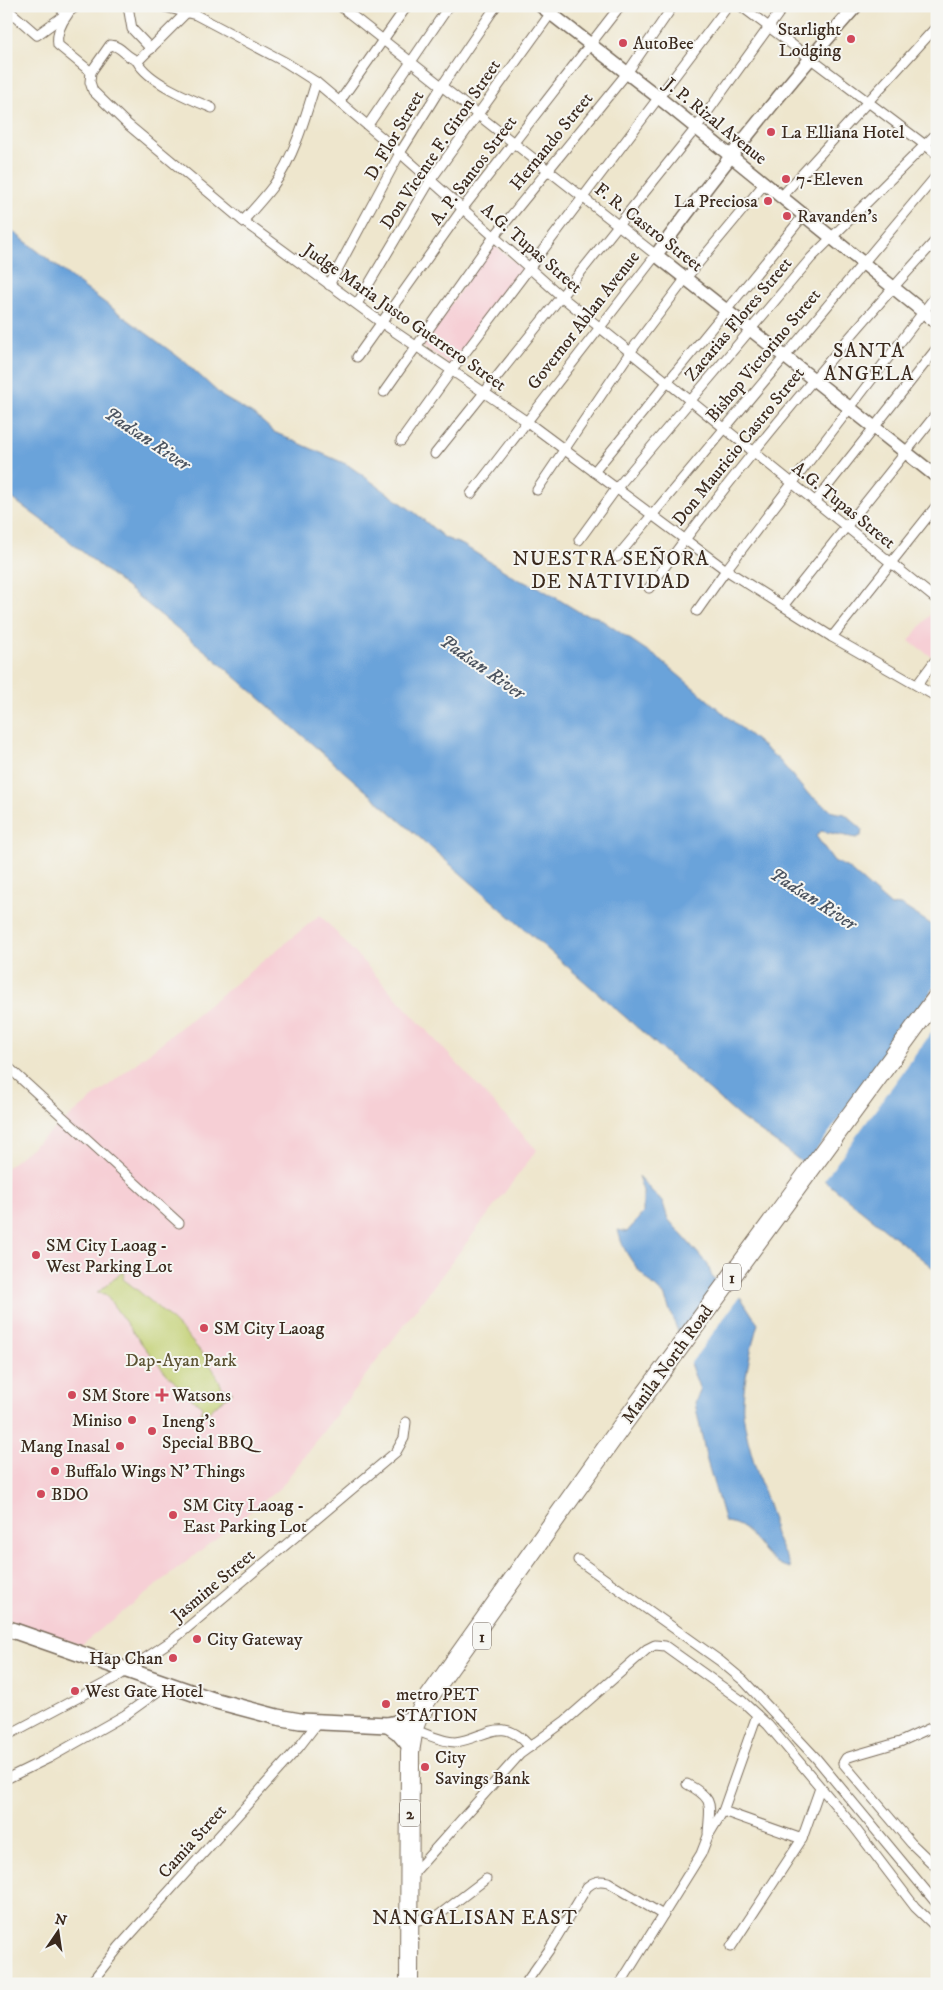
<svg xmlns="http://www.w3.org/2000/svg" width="943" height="1990" font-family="'IM FELL DW Pica',serif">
<rect width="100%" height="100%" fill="#f6f6f2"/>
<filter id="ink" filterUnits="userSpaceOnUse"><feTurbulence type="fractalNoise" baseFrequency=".02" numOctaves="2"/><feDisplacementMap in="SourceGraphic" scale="10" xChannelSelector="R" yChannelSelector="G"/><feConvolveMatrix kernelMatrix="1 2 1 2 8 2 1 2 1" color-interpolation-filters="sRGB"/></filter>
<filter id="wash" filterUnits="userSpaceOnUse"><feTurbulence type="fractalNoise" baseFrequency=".0096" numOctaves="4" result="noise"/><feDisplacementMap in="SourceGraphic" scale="20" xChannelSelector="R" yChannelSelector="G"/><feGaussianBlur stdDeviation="1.12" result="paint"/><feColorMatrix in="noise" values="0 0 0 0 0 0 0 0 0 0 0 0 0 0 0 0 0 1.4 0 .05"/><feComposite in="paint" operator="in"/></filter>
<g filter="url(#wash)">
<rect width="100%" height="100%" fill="#eee6cd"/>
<g fill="#f6cfd5">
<path d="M492,244L525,270L451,365L422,346Z"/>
<path d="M933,611L937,614V648L931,656L909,641Z"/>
<path d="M320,915L537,1150L281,1487L81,1645L6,1620V1168Z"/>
</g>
<path fill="#c1cf71" stroke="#7e7c48" d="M125,1270L123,1279C154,1302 211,1352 222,1388L233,1392L201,1417L202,1406C166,1381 131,1329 105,1294L97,1293Z"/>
<g fill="#6ba3da" stroke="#53667c">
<path d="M6,226L82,286L184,361L223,397L256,416L274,432L348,465L414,512L445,538L463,545L519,580L538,587L581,613L597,617L658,658L779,760L806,792L833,812L845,814L862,829L861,836L856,838L821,831L816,836L834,861L848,868L891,906L901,905L937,928V1271L789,1152L741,1118L209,654L58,532L6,494Z"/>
<path d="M638,1176L663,1203L668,1219L708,1265L712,1277L741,1298L758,1324C752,1342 741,1395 743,1412C747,1449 762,1485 773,1520C771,1536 786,1552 790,1568C758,1561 757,1524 725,1522L707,1461L695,1403L700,1390L664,1295C644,1278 623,1256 618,1230L627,1232L643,1213V1191Z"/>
</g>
<g fill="#eee6cd">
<path d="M937,984V1025L823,1182L804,1167Z"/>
<path d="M721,1281L741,1295L688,1367L678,1340Z"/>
</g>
</g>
<g filter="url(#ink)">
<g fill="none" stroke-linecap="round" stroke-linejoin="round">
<defs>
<g id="street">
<path d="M58,6L68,14C61,23 56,33 58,45L91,72"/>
<path d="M128,6L132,29L151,49"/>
<path d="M161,6L196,15L285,62L316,82L400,153L562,297L937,600"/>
<path d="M340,6L656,255L471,494"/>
<path d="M741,6L937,154"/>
<path d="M6,8L37,35L77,6"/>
<path d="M187,12L139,60C128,61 122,45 110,45L91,72L90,82L93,91L126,123L243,221L382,323L526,421L726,570L832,637L937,697"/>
<path d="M137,61C148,82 190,99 212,108"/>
<path d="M340,101L407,6"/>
<path d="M368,125L449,6"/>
<path d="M781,197L937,26"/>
<path d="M243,221C253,210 264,198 273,186C295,155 305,118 316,82"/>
<path d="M329,285L400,153L441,87L496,6"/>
<path d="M357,304L430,181L556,6"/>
<path d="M357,357L463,208L620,6"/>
<path d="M384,392L493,238L627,73L673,6"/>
<path d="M401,441L452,370L728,6"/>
<path d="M435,454L696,128L784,6"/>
<path d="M594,472L804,215"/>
<path d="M537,490L631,351L686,278L765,183"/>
<path d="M815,502L937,348"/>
<path d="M579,540L616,489L811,258L937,133"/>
<path d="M617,557L937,175"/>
<path d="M649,588C738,466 835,351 937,239"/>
<path d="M783,606L937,413"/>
<path d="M697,611L726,570L937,294"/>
<path d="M832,637L937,505"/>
<path d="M917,685L937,658"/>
<path d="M6,1065L179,1223"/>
<path d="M578,1560L720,1661L744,1681L816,1758L937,1904"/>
<path d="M937,1725L900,1742L852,1756L846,1758L843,1763L911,1843L937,1868"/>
<path d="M420,1732C431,1736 444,1742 455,1742C485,1739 501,1713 530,1747"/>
<path d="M6,1736L117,1677L174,1639L396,1452L404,1438L406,1422"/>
<path d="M6,1779L49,1758L125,1715L168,1684"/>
<path d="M687,1784C715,1799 710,1804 708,1833"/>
<path d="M723,1811L757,1715"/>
<path d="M411,1876L520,1754L565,1721L647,1649L655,1645L665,1646L742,1701L768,1725L854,1827L915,1907L937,1928"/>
<path d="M409,1921L435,1918L486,1879"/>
<path d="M731,1947L802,1839"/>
<path d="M90,1984L119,1947L299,1747L319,1721"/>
<path d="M525,1984L549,1950L587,1887C594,1881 599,1880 608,1882L663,1915"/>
<path d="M620,1984L701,1854L708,1836L723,1811L802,1839L820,1788"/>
</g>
<g id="secondary">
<path d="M541,6L658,97L937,323"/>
<path d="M856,6C785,86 719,169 656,255L937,477"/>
</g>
<g id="primary">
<path d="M6,1628L213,1700L277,1717L300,1721L388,1725L408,1720L425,1711"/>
<path d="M388,1725L398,1732L410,1746"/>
</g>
<path id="highway" d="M409,1984L410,1752L414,1728L422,1707L621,1427L937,997"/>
</defs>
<use href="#street" stroke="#7a6c5b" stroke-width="11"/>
<use href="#secondary" stroke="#7a6c5b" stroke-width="15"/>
<use href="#primary" stroke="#7a6c5b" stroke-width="18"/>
<use href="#highway" stroke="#7a6c5b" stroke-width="20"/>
<use href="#street" stroke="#fff" stroke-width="9"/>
<use href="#secondary" stroke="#fff" stroke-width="12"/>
<use href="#primary" stroke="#fff" stroke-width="15"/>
<use href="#highway" stroke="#fff" stroke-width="18"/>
</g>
</g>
<g fill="#d1495b" stroke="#f6f6f2" stroke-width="2">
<circle cx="851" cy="39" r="5"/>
<circle cx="623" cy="43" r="5"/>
<circle cx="771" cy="132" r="5"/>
<circle cx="786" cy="179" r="5"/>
<circle cx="768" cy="201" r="5"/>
<circle cx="787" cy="216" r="5"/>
<circle cx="36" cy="1255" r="5"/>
<circle cx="204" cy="1328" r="5"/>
<circle cx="72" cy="1395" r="5"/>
<path d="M159.5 1387.5h5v5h5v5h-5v5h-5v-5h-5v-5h5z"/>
<circle cx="132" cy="1420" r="5"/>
<circle cx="152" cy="1431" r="5"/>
<circle cx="120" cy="1446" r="5"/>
<circle cx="55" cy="1471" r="5"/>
<circle cx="41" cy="1494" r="5"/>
<circle cx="173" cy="1515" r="5"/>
<circle cx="197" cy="1639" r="5"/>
<circle cx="173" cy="1658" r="5"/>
<circle cx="75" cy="1691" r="5"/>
<circle cx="386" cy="1704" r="5"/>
<circle cx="425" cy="1767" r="5"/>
</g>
<g text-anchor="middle" stroke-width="4" stroke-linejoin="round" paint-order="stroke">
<g fill="#f6f6f2" stroke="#73675e" stroke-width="1">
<rect x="723" y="1263.5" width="18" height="27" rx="4"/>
<rect x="473" y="1622.5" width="18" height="27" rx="4"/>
<rect x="400" y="1799.5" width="20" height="27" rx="4"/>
</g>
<g font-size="16" font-weight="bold" fill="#3b2a1e">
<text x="732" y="1283">1</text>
<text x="482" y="1642">1</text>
<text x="410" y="1819">2</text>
</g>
<g font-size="18" fill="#3b2a1e" stroke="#f6f6f2" text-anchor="start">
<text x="841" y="35" text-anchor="end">Starlight<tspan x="841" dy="21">Lodging</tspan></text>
<text x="633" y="49">AutoBee</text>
<text x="781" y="138">La Elliana Hotel</text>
<text x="796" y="185">7-Eleven</text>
<text x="758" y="207" text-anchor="end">La Preciosa</text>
<text x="797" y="222">Ravanden's</text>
<text x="46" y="1251">SM City Laoag -<tspan x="46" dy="21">West Parking Lot</tspan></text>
<text x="214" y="1334">SM City Laoag</text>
<text x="82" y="1401">SM Store</text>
<text x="172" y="1401">Watsons</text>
<text x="122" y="1426" text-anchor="end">Miniso</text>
<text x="162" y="1427">Ineng’s<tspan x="162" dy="21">Special BBQ</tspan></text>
<text x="110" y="1452" text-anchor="end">Mang Inasal</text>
<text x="65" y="1477">Buffalo Wings N' Things</text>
<text x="51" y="1500">BDO</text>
<text x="183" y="1511">SM City Laoag -<tspan x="183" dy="21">East Parking Lot</tspan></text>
<text x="207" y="1645">City Gateway</text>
<text x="163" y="1664" text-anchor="end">Hap Chan</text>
<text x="85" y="1697">West Gate Hotel</text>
<text x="396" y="1700">metro PET<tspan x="396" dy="21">STATION</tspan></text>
<text x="435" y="1763">City<tspan x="435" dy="21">Savings Bank</tspan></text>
</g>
<g font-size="18" fill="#3b2a1e" stroke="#f6f6f2">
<text transform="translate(716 121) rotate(39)" y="6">J. P. Rizal Avenue</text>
<text transform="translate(394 135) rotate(-60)" y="6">D. Flor Street</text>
<text transform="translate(551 141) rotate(-51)" y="6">Hernando Street</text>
<text transform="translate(440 144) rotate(-56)" y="6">Don Vicente F. Giron Street</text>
<text transform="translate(473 170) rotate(-53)" y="6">A. P. Santos Street</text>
<text transform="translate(649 227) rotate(38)" y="6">F. R. Castro Street</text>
<text transform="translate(532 248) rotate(41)" y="6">A.G. Tupas Street</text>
<text transform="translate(405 317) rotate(35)" y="6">Judge Maria Justo Guerrero Street</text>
<text transform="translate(738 319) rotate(-50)" y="6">Zacarias Flores Street</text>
<text transform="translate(583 320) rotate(-52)" y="6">Governor Ablan Avenue</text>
<text transform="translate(763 355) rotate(-50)" y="6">Bishop Victorino Street</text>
<text transform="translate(738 446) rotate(-51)" y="6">Don Mauricio Castro Street</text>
<text transform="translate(844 505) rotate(39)" y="6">A.G. Tupas Street</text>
<text transform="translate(667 1364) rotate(-54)" y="6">Manila North Road</text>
<text transform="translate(213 1585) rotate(-40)" y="6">Jasmine Street</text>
<text transform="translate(192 1841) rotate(-48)" y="6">Camia Street</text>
</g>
<g font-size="18" fill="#5c5333" stroke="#f6f6f2">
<text x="181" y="1366">Dap-Ayan Park</text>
</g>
<g font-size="19" font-style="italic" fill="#4c5460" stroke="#f6f6f2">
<text transform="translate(148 438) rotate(34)" y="7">Padsan River</text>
<text transform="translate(483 666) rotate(35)" y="7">Padsan River</text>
<text transform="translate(814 898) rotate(33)" y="7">Padsan River</text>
</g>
<g font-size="20" letter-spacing="1" fill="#3b2a1e" stroke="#f6f6f2">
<text x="869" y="357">SANTA<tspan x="869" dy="23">ANGELA</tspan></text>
<text x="611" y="565">NUESTRA SEÑORA<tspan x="611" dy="23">DE NATIVIDAD</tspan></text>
<text x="475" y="1924">NANGALISAN EAST</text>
</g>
</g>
<rect width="943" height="1990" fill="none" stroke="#f6f6f2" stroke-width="25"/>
<g transform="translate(58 1932) rotate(13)" stroke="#f6f6f2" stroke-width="4" paint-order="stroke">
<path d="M0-4L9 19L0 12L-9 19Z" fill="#3b2a1e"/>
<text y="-8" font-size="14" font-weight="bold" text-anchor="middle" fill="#3b2a1e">N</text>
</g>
</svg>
